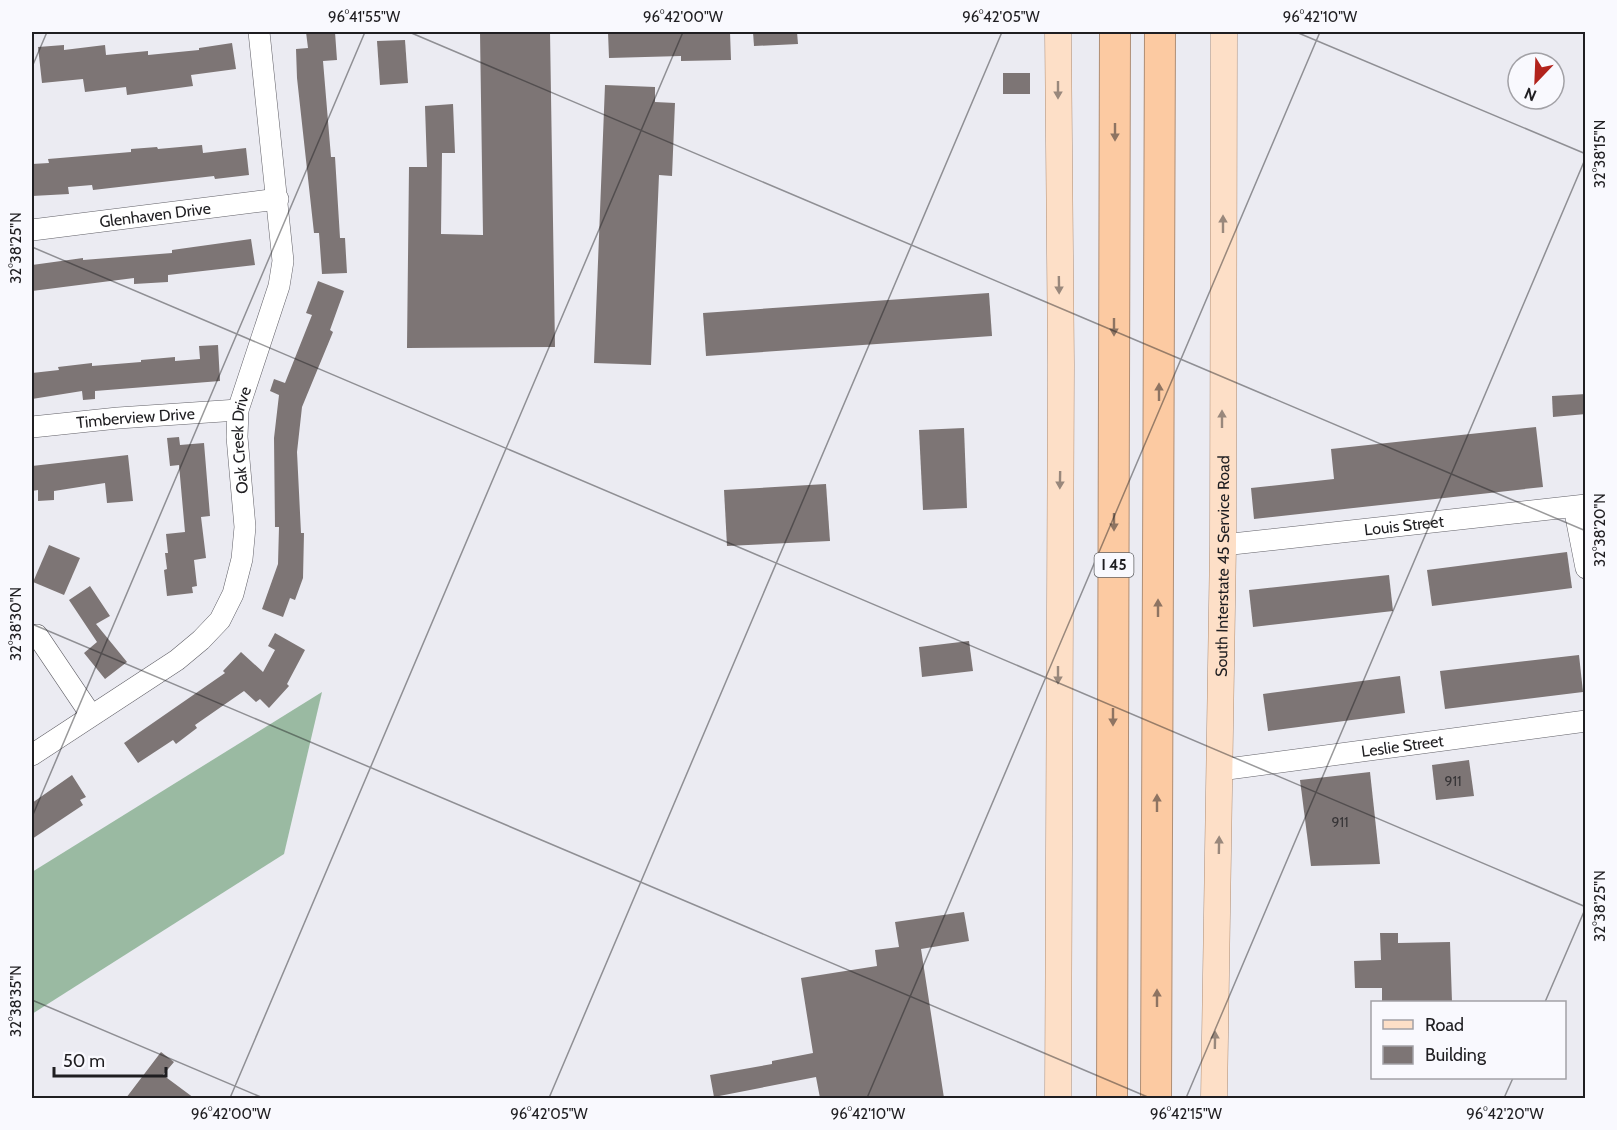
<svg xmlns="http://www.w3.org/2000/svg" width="1617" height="1130" font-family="Cabin,sans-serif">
<rect width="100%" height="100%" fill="#ebebf2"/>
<path fill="#9abaa2" d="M322,692L284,854L32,1014V872Z"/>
<g fill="#7d7575">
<path d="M306,32H335L337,60L323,61L331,157H335L340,238H345L347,273L322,274L319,233H314L297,78L296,49L308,48Z"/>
<path d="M480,32H550L555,347L407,348L409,167H427L425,106L453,104L455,153H442L441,234L483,235Z"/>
<path d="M608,32H730L731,60L681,61V56L609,58Z"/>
<path d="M753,32H797L798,44L754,46Z"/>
<path d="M405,40L408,83L380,85L377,41Z"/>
<path d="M232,43L236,69L191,75L193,86L127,95L126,87L85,92L83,79L42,83L38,47L64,45V50L105,45L106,55L148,51V55L199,50V48Z"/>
<rect x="1003" y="73" width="27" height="21"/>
<path d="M605,85L655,87V102L675,103L672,176L659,175L651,365L594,363Z"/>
<path d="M202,145L203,153L246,148L249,175L215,179L214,176L93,190L92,185L68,187L69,194L32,196V164L49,163L48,159L131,152V149L157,147L158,149Z"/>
<path d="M251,239L255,265L168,275V282L134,284V278L32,291V265L83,258V260L172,253V250Z"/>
<path d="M318,281L344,291L330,330L333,332L302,407L297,452L301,533H304L303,578L295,600L290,598L283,617L262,609L278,564L279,527H275L274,438L279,395L270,391L274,379L285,383L312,315L306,313Z"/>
<path d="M989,293L992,336L706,356L703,313Z"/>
<path d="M218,345L220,381L95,391V399L83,400L82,391L32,399V373L59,370L58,367L92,363V366L141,362V360L175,357V361L200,359L199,346Z"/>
<path d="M1586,394V414L1553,417L1552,396Z"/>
<path d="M1536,427L1543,487L1254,519L1251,488L1334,479L1331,449Z"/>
<path d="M964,428L967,508L923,510L919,430Z"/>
<path d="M179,437L180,445L204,443L210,516L201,517L206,558L194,560L197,586L192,587L193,593L167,596L164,570L167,569L165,553H168L166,534L185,532L179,465L170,466L167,438Z"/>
<path d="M128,455L133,501L107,503L105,483L54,491V500L38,501V490L32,491V466Z"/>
<path d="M826,484L830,541L727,546L724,490Z"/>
<path d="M49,545L80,558L64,595L33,582Z"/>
<path d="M1567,552L1572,588L1432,606L1427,570Z"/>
<path d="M1389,575L1393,611L1253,627L1249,590Z"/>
<path d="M90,586L110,616L96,624L127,662L105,679L84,653L97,642L69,600Z"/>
<path d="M275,633L305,650L287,684L289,686L269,708L260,699L256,702L244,691L195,725L197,728L176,744L173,740L138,763L124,743L225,673L223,671L241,652L263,672L275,650L268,646Z"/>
<path d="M969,641L973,671L922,677L919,647Z"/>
<path d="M1579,655L1583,692L1445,709L1440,671Z"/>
<path d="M1400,676L1405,713L1268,731L1263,694Z"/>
<path d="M1469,760L1474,796L1436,800L1432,765Z"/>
<path d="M1370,772L1380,864L1311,866L1300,780Z"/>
<path d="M72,775L86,797L80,800L83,805L32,839V803Z"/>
<path d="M964,912L969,941L921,949L944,1098H820L816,1077L714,1097L710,1075L772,1064V1061L813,1053L801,978L877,966L875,950L899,947L895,922Z"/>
<path d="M1380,933H1398V943L1450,942L1452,1002H1382V988H1355L1354,961L1381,960Z"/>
<path d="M161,1052L174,1062L163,1075L194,1098H126Z"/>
</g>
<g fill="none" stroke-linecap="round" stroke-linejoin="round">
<defs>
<g id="minor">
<path id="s1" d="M32,230L278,199"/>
<path id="s2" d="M32,427L118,418L238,410"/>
<path d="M1574,507L1586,568"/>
<path id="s3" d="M1223,545L1586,505"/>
<path d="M37,635L91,715"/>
<path id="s4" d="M32,755L177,660L201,640L220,620L233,594L242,559L245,527L237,437L238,410L279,286L283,261L259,32"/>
<path id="s5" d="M1220,770L1586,721"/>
</g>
<g id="major">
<path d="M1058,1098L1061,364L1058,32"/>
<path id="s6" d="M1214,1098L1223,545L1224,32"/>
</g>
<g id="highway">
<path d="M1112,1098L1115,32"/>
<path d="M1156,1098L1160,32"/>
</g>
</defs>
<use href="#minor" stroke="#626168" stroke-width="22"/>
<use href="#major" stroke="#af8e75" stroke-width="27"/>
<use href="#highway" stroke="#af8e75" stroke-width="32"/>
<use href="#minor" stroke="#fff" stroke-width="21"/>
<use href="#major" stroke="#fddfc7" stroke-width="26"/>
<use href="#highway" stroke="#fccaa2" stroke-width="30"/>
</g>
<defs><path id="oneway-solid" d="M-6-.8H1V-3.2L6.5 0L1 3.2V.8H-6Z" transform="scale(1.5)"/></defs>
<g fill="#99887c">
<use href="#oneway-solid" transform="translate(1058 90) rotate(90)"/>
<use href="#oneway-solid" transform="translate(1223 224) rotate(-90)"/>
<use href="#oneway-solid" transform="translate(1059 285) rotate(89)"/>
<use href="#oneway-solid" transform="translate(1222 419) rotate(-90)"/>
<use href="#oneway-solid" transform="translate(1060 480) rotate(91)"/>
<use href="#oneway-solid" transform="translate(1058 675) rotate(90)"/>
<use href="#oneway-solid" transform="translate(1219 845) rotate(-89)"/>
<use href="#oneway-solid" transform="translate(1215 1040) rotate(-89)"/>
</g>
<g fill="#8e7462">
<use href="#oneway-solid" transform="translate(1115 132) rotate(90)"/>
<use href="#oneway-solid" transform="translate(1114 327) rotate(90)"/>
<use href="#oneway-solid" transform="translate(1159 392) rotate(-90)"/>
<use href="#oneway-solid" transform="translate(1114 522) rotate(90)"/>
<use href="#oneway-solid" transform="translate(1158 608) rotate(-90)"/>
<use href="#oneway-solid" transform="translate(1113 717) rotate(90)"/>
<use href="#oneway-solid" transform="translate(1157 803) rotate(-90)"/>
<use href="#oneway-solid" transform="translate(1157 998) rotate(-90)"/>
</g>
<path fill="none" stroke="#1f1e21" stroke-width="1.5" stroke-opacity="0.45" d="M409,32L1586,531M1296,32L1586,154M32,67L47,32M32,247L1586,907M32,624L1150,1098M32,817L365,32M32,1000L263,1098M1545,1002L1586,907M230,1098L683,32M549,1098L1002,32M867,1098L1320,32M1186,1098L1586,157M1504,1098L1513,1078"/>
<g text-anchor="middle" stroke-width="4.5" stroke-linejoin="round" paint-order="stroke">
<g font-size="14" fill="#363436">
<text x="1453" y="786">911</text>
<text x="1340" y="827">911</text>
</g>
<rect fill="#f9f9fe" stroke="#606063" stroke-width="1.5" x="1094.5" y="553" width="39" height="24" rx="4.5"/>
<g font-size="15" font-weight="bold" fill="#1f1e21">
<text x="1114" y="570">I 45</text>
</g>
<g font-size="16" fill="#1f1e21" stroke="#f9f9fe">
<text dy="6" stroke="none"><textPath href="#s1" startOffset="124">Glenhaven Drive</textPath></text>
<text dy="6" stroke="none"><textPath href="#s2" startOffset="104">Timberview Drive</textPath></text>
<text dy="6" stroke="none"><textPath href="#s4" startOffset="417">Oak Creek Drive</textPath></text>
<text dy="6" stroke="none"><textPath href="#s3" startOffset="182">Louis Street</textPath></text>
<text dy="6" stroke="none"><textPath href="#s6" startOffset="532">South Interstate 45 Service Road</textPath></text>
<text dy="6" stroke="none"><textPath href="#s5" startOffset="184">Leslie Street</textPath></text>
</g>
</g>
<rect width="1617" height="1130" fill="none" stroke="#f9f9fe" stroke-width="66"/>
<rect x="1371" y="1001" width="195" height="78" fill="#f9f9fe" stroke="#a2a1a6" stroke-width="1.5"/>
<rect x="1383" y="1020" width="30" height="9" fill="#fddfc7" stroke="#a2a1a6" stroke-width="1.5"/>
<text x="1425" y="1031" font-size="18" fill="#1f1e21">Road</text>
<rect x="1383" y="1046" width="30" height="18" fill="#7d7575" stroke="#a2a1a6" stroke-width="1.5"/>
<text x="1425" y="1061" font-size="18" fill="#1f1e21">Building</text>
<g transform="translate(1536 81) rotate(203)"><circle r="28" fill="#f9f9fe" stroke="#a2a1a6" stroke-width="1.5"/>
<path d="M0-4.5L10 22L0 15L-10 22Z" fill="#b2231c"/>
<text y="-9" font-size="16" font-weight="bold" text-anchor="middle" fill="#1f1e21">N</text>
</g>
<path d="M54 1067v9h112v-9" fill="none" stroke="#1f1e21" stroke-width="3"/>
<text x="63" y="1067" font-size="18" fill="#1f1e21" stroke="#f9f9fe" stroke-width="4.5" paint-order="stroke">50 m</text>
<rect x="33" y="33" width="1551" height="1064" fill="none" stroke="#1f1e21" stroke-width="2"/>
<g font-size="15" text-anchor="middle" fill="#1f1e21">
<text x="364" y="22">96°41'55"W</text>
<text x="683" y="22">96°42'00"W</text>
<text x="1001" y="22">96°42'05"W</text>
<text x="1320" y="22">96°42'10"W</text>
<text transform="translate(1600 154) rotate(-90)" y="5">32°38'15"N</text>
<text transform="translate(16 248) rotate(-90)" y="5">32°38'25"N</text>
<text transform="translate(1600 530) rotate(-90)" y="5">32°38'20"N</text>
<text transform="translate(16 624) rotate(-90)" y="5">32°38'30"N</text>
<text transform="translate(1600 906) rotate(-90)" y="5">32°38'25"N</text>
<text transform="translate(16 1001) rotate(-90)" y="5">32°38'35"N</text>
<text x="231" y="1119">96°42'00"W</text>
<text x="549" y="1119">96°42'05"W</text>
<text x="868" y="1119">96°42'10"W</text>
<text x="1186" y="1119">96°42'15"W</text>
<text x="1505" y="1119">96°42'20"W</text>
</g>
</svg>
